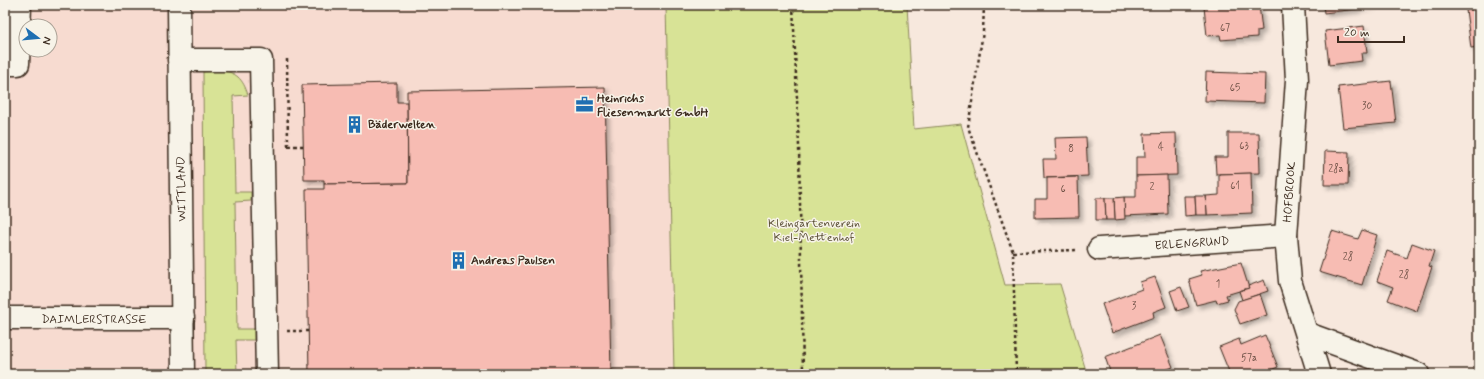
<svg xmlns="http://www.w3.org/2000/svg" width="1484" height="379" font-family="Mynerve,sans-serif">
<defs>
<filter id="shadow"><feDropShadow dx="3.5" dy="3.5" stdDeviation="2" flood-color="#0004"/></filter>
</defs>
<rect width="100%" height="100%" fill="#f7e8dd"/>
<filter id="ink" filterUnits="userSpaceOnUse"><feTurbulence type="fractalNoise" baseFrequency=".025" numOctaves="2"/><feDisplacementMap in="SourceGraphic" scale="8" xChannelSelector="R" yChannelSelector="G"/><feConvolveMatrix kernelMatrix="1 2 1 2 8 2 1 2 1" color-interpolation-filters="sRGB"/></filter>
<g filter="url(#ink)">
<path fill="#f7dbd0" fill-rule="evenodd" d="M5,5H666L674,374H5ZM26,26H50V50H26Z"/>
<g fill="#d8e396" stroke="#8a865a">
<path d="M666,5H907L914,129L961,124L1005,285L1060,284L1087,374H674Z"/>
<path d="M219,71C236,71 243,79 248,95L233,96L235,192H251V201L235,202L237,329H254V340H236L237,374H205L203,72Z"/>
</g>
<g fill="#f7bcb3" stroke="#3b2a1e" filter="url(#shadow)">
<path d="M1227,5H1259L1262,30L1257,31V37L1221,40L1220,35L1207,36L1204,7Z"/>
<path d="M1323,5H1372L1357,7V9L1324,13Z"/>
<path d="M1479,9V47L1471,48L1466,10Z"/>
<path d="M1364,26L1367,53H1361L1362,61L1329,65L1325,31Z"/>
<path d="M1206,72L1265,74L1264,103L1205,101Z"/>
<path d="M1391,81L1396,123L1343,128L1338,87Z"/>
<path d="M397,83V102H407L408,183L324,184V180H304L302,85Z"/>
<path d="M605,87L611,374H309L306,189H324V184L408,183L407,91Z"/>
<path d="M1176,133L1177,175L1136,176V157H1145L1144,134Z"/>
<path d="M1228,133H1259L1260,173L1216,174L1215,157H1228Z"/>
<path d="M1086,137L1088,176L1044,178L1043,159H1056L1055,138Z"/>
<path d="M1325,151L1349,152L1348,185H1324Z"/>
<path d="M1251,173L1252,213L1207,215L1206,196L1219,195V174Z"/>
<path d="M1167,175L1168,214L1124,216V197H1136V176Z"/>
<path d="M1078,177L1079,217L1035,218V199H1047V178Z"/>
<path d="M1184,196H1195L1196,215L1185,216Z"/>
<path d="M1195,196H1206L1207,215H1196Z"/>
<path d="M1124,197L1125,219L1115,220L1114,198Z"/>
<path d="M1096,198H1105L1106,220H1096Z"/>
<path d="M1105,198H1114L1115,220H1106Z"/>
<path d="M1362,230L1377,235L1362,285L1319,272L1332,231L1358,239Z"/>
<path d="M1412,243L1434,251L1429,266L1432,267L1417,311L1388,300L1393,287L1377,281L1387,251L1407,258Z"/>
<path d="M1241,263L1249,288L1226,295L1228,300L1217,303L1216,300L1196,305L1189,279L1202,275L1200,271Z"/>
<path d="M1155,277L1166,307L1153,312L1154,317L1112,333L1102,304L1142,289L1140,282Z"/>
<path d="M1264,280L1268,291L1242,300L1239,291L1249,288L1248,286Z"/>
<path d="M1181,287L1189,307L1177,311L1170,291Z"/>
<path d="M1260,294L1267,315L1240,324L1234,309L1238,301Z"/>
<path d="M1160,335L1173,367L1154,374H1111L1105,357Z"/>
<path d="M1265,335L1278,367L1260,374H1230L1219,347L1239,339L1241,345Z"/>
</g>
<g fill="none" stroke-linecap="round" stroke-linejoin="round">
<defs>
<g id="minor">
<path d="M179,5L183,374"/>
<path d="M1293,5L1297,80L1286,236L1290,281L1319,374"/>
<path d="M179,60H261L267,374"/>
<path d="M5,64H18L20,5"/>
<path d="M1099,249L1286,236"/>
<path d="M5,318H183"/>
<path d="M1308,334L1418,374"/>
</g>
</defs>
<use href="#minor" stroke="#3b2a1e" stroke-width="25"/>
<g stroke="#3b2a1e" stroke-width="2.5" stroke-dasharray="3 3" stroke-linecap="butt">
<path d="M793,5L799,146L803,374"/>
<path d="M984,5L983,32L968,127L1013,252L1016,374"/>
<path d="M287,59L288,146"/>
<path d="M288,146H304"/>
<path d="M1013,252L1078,250"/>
<path d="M287,331H309"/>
</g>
<use href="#minor" stroke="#f7f3e8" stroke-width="22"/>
</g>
</g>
<defs>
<symbol id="office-bare" viewBox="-9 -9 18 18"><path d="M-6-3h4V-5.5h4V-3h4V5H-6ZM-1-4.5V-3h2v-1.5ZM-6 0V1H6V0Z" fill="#1f6fb2" stroke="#f7f3e8" stroke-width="2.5" paint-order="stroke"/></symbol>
<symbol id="building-bare" viewBox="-9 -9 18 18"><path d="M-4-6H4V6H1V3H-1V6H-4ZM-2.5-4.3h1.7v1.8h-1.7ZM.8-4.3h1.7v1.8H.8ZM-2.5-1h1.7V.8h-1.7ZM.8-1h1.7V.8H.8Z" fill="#1f6fb2" stroke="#f7f3e8" stroke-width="2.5" paint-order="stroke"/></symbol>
</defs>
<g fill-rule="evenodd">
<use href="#office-bare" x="572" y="92" width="25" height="25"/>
<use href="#building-bare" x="342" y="112" width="25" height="25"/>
<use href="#building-bare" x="446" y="248" width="25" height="25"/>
</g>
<g text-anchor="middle" stroke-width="3" stroke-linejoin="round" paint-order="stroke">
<g font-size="10" fill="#6a4e43">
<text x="1225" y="31">67</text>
<text x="1235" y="91">65</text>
<text x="1367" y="109">30</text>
<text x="1244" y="149">63</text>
<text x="1161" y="150">4</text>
<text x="1071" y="152">8</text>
<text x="1336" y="172">28a</text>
<text x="1235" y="189">61</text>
<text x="1152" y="190">2</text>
<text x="1063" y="192">6</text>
<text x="1348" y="260">28</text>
<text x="1404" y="278">28</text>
<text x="1218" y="287">1</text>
<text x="1134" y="309">3</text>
<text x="1249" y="361">57a</text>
</g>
<g font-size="12" font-weight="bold" fill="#3b2a1e" stroke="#f7f3e8" text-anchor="start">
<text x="597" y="102">Heinrichs<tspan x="597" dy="14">Fliesenmarkt GmbH</tspan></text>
<text x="368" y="128">Bäderwelten</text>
<text x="471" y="264">Andreas Paulsen</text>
</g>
<g font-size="12" fill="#3b2a1e" stroke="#f7f3e8">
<text transform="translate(181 189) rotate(-91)" y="4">WITTLAND</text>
<text transform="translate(1289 192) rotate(-86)" y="4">HOFBROOK</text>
<text transform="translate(1192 243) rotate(-4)" y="4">ERLENGRUND</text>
<text x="94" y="323">DAIMLERSTRASSE</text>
</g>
<g font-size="12" fill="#5a4f36" stroke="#f7f3e8">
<text x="814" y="227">Kleingartenverein<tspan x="814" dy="14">Kiel-Mettenhof</tspan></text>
</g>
</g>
<rect width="1484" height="379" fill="none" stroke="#f7f3e8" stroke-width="20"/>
<rect x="10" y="10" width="1464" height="359" fill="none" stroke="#3b2a1e" stroke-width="1.5" filter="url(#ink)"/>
<g transform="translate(38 38) rotate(106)"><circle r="19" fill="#f7f3e8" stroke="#aca397"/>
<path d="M0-3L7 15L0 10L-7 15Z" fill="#1f6fb2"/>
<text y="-6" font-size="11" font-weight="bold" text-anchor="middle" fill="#3b2a1e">N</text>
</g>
<path d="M1338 36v6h66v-6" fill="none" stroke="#3b2a1e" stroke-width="2"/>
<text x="1344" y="36" font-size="12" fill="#3b2a1e" stroke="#f7f3e8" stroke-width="3" paint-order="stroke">20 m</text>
</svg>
